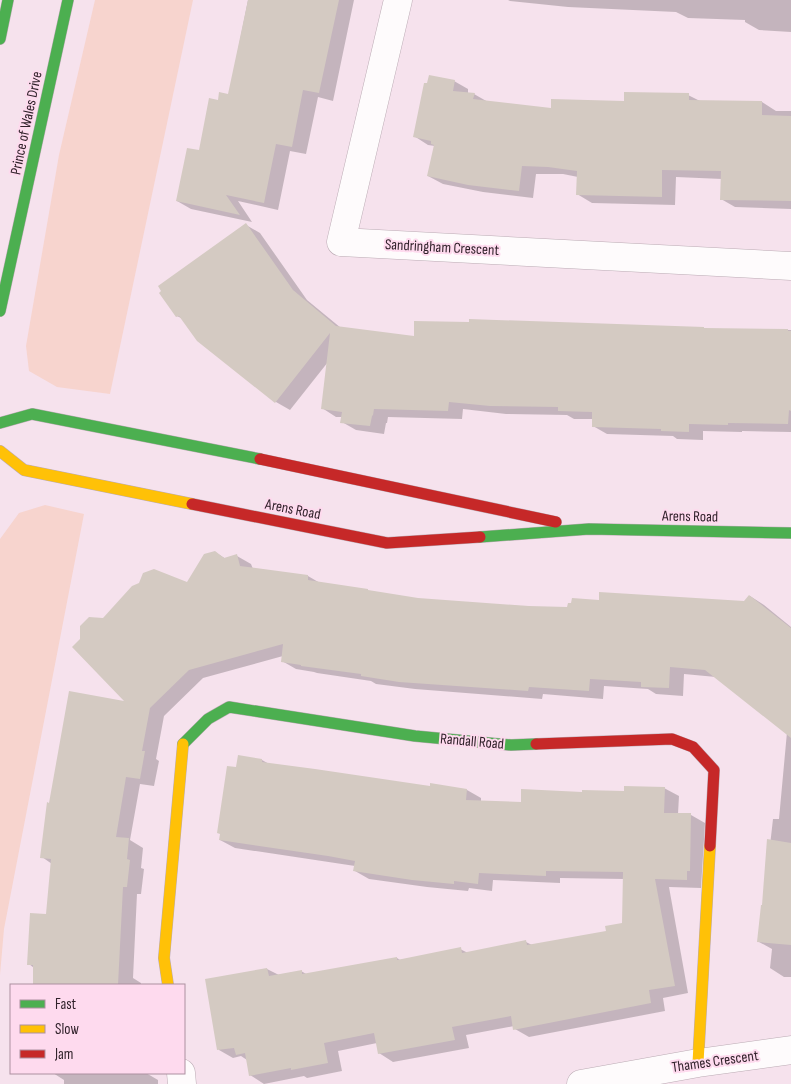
<svg xmlns="http://www.w3.org/2000/svg" width="791" height="1084" font-family="'Sofia Sans Condensed',sans-serif">
<rect width="100%" height="100%" fill="#f6e2ed"/>
<g fill="#f7d4ce">
<path d="M95,0H193L110,394L57,387L29,371L26,346L59,155Z"/>
<path d="M45,505L84,514L4,929L0,975V539L19,513Z"/>
</g>
<g fill="#0003">
<path d="M248,0H354L333,101L318,97L306,154L290,151L278,210L238,201L252,222L191,209L177,201L200,152L219,101L229,95Z"/>
<path d="M508,0H791V32L759,30L745,22V20L688,18L676,12L568,7L510,1Z"/>
<path d="M454,81L468,89V94H474L488,102L552,109L625,103L688,95L700,101L762,102L776,111H791V209L735,207L721,199L722,179L676,177L675,205L592,203L577,194L578,177L563,174H536L533,198L483,192L443,184L428,176L435,146L428,145L414,136Z"/>
<path d="M246,225L260,233L307,300L341,328L415,338L706,329L791,330V432L742,431V432L703,431V440L677,439L673,436L607,434L593,426V419H574L567,415L506,414L463,409L462,419L388,417L387,423H386L384,434L356,430L342,422V417H336L322,408L328,362L290,410L276,402L183,319L177,316Z"/>
<path d="M215,552L226,559L237,556L251,564L253,569L308,576L320,583L418,599L529,607L568,608L600,601L744,603L750,596L764,605L791,627V977H784L770,968L772,949L759,942L773,819H779L787,732L716,677L684,674L683,696L656,694L648,689L604,686L603,699L543,694L542,699L415,689L376,684L371,681L317,673L314,672L296,669L282,661L283,656L203,678L164,716L156,759L159,761L154,786L140,784L130,840L143,848L141,868L144,869L141,894H137L133,978L141,983V985H34V968L29,964L47,915L52,864L42,857L50,804L128,703L103,619L188,583Z"/>
<path d="M262,760L269,764L431,787V785L467,790L481,798V802L522,804L584,793L626,792L664,788L679,796L678,814L691,815L705,823L701,888L669,887L688,993L663,998L665,1011L529,1037L515,1029L514,1026L466,1035L469,1048L393,1062L379,1053L377,1043L338,1051L342,1071L307,1078L304,1076L264,1084L250,1075L247,1060L241,1056L233,1058L219,1050L206,980L267,969L279,975L301,971L308,975L397,958L400,960L460,949L468,953L526,942L532,945L608,932L623,924L624,879L560,878V883L493,880L492,891L469,888L468,891L427,887L369,879L355,871V866L235,848L220,840L237,768Z"/>
<path d="M53,1073H146L158,1080V1084H64V1080Z"/>
</g>
<g fill="#d4cac2">
<path d="M248,0H339L319,93L303,90L292,147L276,144L264,203L226,195L240,215L176,201L187,148L199,150L209,98L218,100L219,92L228,94Z"/>
<path d="M429,75L455,80L453,91L475,93L473,99L551,108V99L624,101V92L689,93V100L762,101V115L791,116V201L720,200L721,171L662,170V197L576,195L577,171L548,167L522,166L519,191L468,185L427,176L434,145L431,144V141L413,137L424,83H427Z"/>
<path d="M246,223L293,290L336,326L414,336V321L469,322V319L704,327V328L788,329V331H791V411L789,410L788,424L728,423V425L689,424V432L661,431V429L592,427V412L558,411V407L490,406L449,402L448,411L374,409L373,415L372,416L370,426L340,423L342,412L321,409L330,333L275,403L197,341L179,316L176,317L159,293L161,291L158,286Z"/>
<path d="M215,551L224,558L237,554L240,566L308,575V580L368,589V590L418,598L529,606L567,607L568,603H571L572,598L599,600V592L744,601L749,595L791,628V738L705,670L670,667L669,688L641,687V682L590,679L589,691L529,687L528,691L399,682L361,676V674L301,666V665L281,662L283,644L189,670L150,708L142,751H145L140,779L126,777L116,837L129,838L127,859L130,860L127,887H123L118,985H33V965H27L30,913L46,914L51,859L40,858L47,802L49,803L69,691L124,701L72,647L80,639V626L89,617L103,618L132,586L139,583L143,573L154,569L187,582L204,554Z"/>
<path d="M238,755L262,759V762L315,769L430,786V783L467,789L466,800L521,802V789L582,792V790L624,791V786L665,787L664,813H691L690,871H687V880L655,879L675,986L649,990L651,1003L513,1030L511,1016L452,1027L455,1040L378,1054L374,1033L324,1043L328,1063L291,1070V1068L249,1076L245,1053L236,1055L234,1048L217,1050L205,979L267,968L269,976L302,970V974L397,957V960L461,947L462,953L526,940L527,945L606,931L605,926L622,923L623,872L546,871V876L479,873L478,884L454,881V884L412,880L353,871L355,861L328,856L219,840L220,834L217,833L227,766L236,767Z"/>
<path d="M767,839L791,843V945L757,942L761,905H762Z"/>
</g>
<g fill="none" stroke-linecap="round" stroke-linejoin="round">
<defs>
<g id="street">
<path d="M398,0L341,242L791,266"/>
<path d="M181,1073L182,1084"/>
<path d="M581,1084L698,1063L791,1050"/>
</g>
<g id="fast">
<path d="M0,39L8,0"/>
<path d="M0,311L68,0"/>
<path d="M0,423L32,414L260,459"/>
<path d="M480,537L589,529L791,533"/>
<path d="M183,744L208,719L229,707L415,736L511,745L536,744"/>
</g>
<g id="slow">
<path d="M0,451L24,470L192,504"/>
<path d="M168,985L164,958L183,744"/>
<path d="M698,1063L710,846"/>
</g>
<g id="jam">
<path d="M260,459L556,522"/>
<path d="M192,504L387,543L480,537"/>
<path d="M536,744L672,739L693,747L714,770L710,846"/>
</g>
</defs>
<use href="#street" stroke="#bbabb4" stroke-width="29"/>
<use href="#fast" stroke="#bbabb4" stroke-width="12"/>
<use href="#slow" stroke="#bbabb4" stroke-width="12"/>
<use href="#jam" stroke="#bbabb4" stroke-width="12"/>
<use href="#street" stroke="#fefbfc" stroke-width="28"/>
<use href="#fast" stroke="#4caf50" stroke-width="11"/>
<use href="#slow" stroke="#ffc107" stroke-width="11"/>
<use href="#jam" stroke="#c62828" stroke-width="11"/>
</g>
<g text-anchor="middle" stroke-width="4" stroke-linejoin="round" paint-order="stroke">
<g font-size="15" fill="#30212a" stroke="#fedaee">
<text transform="translate(26 123) rotate(-78)" y="5">Prince of Wales Drive</text>
<text transform="translate(442 247) rotate(3)" y="5">Sandringham Crescent</text>
<text transform="translate(293 509) rotate(11)" y="5">Arens Road</text>
<text transform="translate(690 516) rotate(1)" y="5">Arens Road</text>
<text transform="translate(472 741) rotate(5)" y="5">Randall Road</text>
<text transform="translate(715 1061) rotate(-8)" y="5">Thames Crescent</text>
</g>
</g>
<rect x="10" y="984" width="175" height="90" fill="#fedaee" stroke="#ac90a0"/>
<rect x="20" y="1000" width="25" height="8" fill="#4caf50" stroke="#ac90a0"/>
<text x="55" y="1009" font-size="15" fill="#30212a">Fast</text>
<rect x="20" y="1025" width="25" height="8" fill="#ffc107" stroke="#ac90a0"/>
<text x="55" y="1034" font-size="15" fill="#30212a">Slow</text>
<rect x="20" y="1050" width="25" height="8" fill="#c62828" stroke="#ac90a0"/>
<text x="55" y="1059" font-size="15" fill="#30212a">Jam</text>
</svg>
